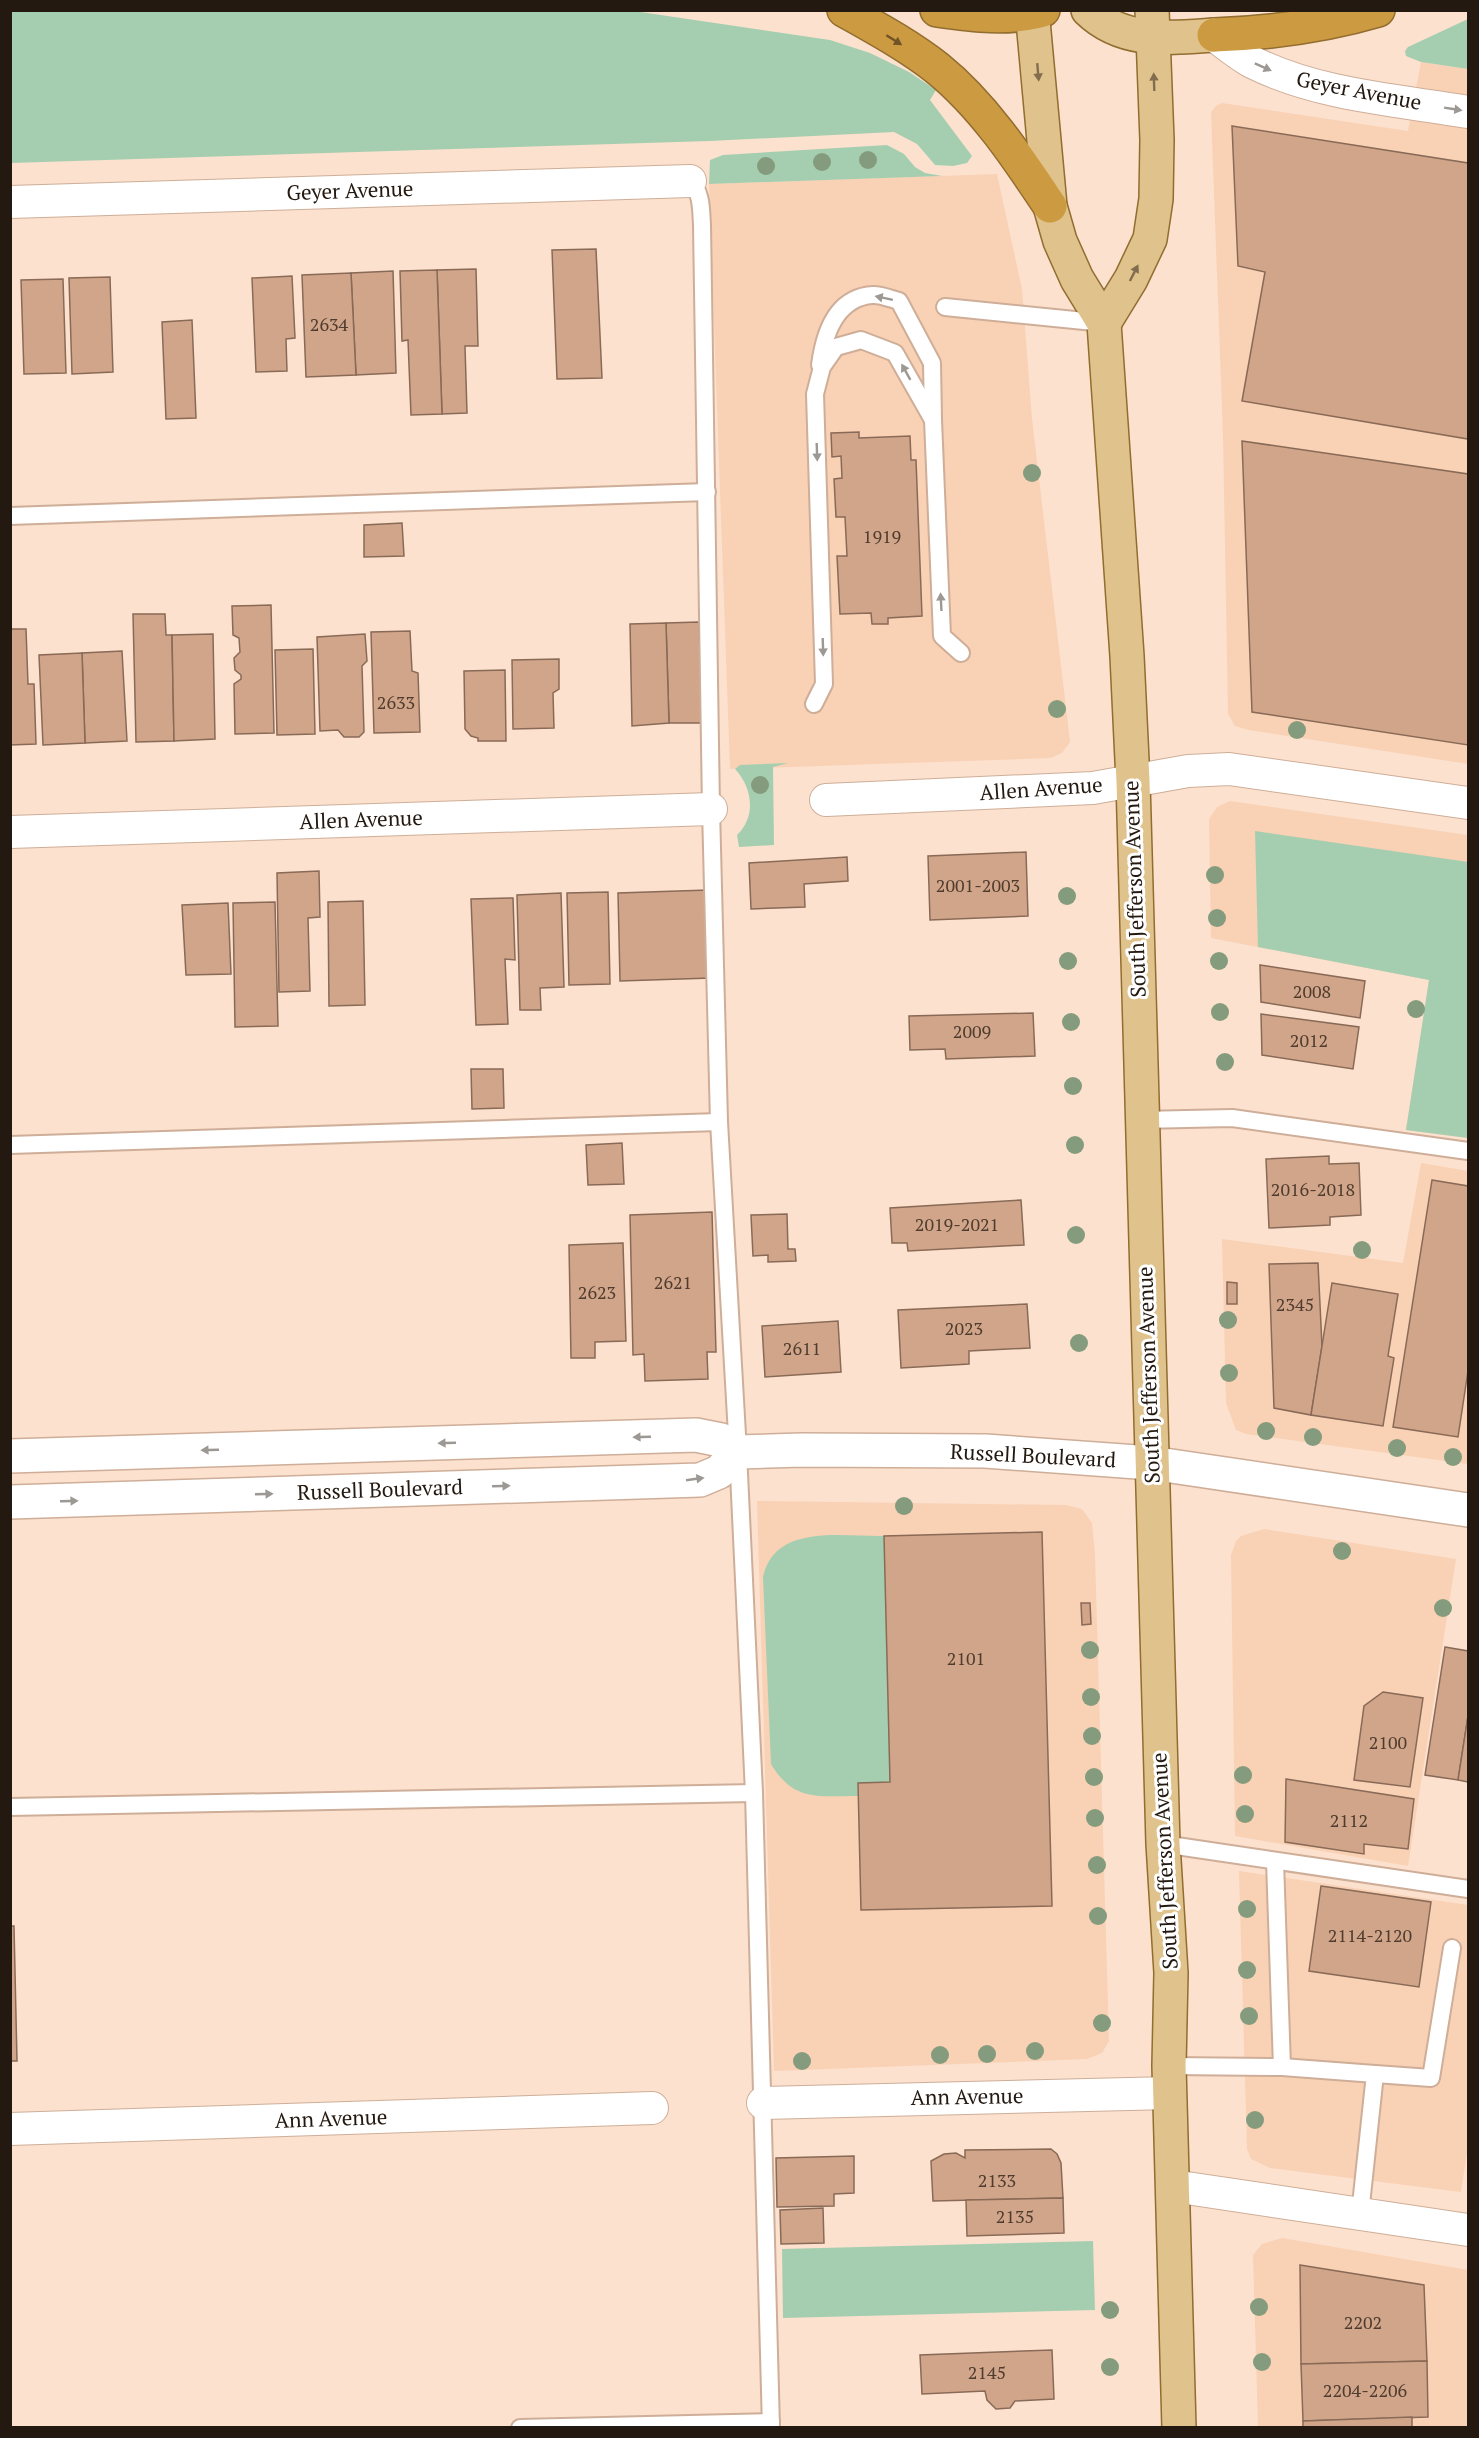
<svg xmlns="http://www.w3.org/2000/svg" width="1479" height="2438" font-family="'PT Serif',serif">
<rect width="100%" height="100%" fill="#fce1ce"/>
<g fill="#f9d1b5">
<path d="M1421,62L1468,69V764L1249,730L1235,726L1228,714L1223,436L1211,112L1216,106L1222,103L1408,131Z"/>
<path d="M997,174L1022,289L1032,419L1070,742L1062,753L1051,758L730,769L709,184Z"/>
<path d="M1230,801L1468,835V1138L1406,1130L1429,980L1211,938L1209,819L1217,807Z"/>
<path d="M1421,1163L1468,1171V1464L1246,1434L1236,1430L1226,1403L1222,1239L1403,1263Z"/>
<path d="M757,1501L1066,1505L1082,1509L1092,1523L1095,1555L1109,2041L1102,2053L1087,2059L774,2071Z"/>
<path d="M1264,1529L1456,1559L1408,1866L1235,1836L1231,1555L1236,1541L1241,1536Z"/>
<path d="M1239,1871L1468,1905V2146L1461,2192L1270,2168L1251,2159L1247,2149Z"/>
<path d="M1282,2238L1468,2270V2427H1258L1253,2255L1262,2244Z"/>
</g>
<g fill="#a5ceb0">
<path d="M627,10L830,40L870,53L909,72L936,90L930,100L972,156L967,163L953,166L935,165L917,144L894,132L710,141L11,163V11Z"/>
<path d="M1468,19V69L1421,62L1406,56L1405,51L1408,47Z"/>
<path d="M887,145L904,154L915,167L925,173L942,176L709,184L710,160L723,155Z"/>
<path d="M788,763L773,767L774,845L739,847L737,835C757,816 752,787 735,769L740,765Z"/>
<path d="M1255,831L1468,862V1138L1406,1130L1429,980L1258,947Z"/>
<path d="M884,1536L890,1782L858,1783V1796C818,1796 794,1802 771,1764L763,1577C775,1523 842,1537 884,1536Z"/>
<path d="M1093,2241L1095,2310L783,2318L782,2249Z"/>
</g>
<g fill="#d1a58a" stroke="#896a57" stroke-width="1.5">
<path d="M1232,126L1468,163V439L1242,401L1265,272L1238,266Z"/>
<path d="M596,249L602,378L557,379L552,250Z"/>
<path d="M476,269L478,346H465L467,413L442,414L437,270Z"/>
<path d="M437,270L442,414L411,415L408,340L402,341L400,271Z"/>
<path d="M393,271L396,373L356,375L351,273Z"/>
<path d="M351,273L356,375L306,377L302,275Z"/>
<path d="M292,276L295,338L286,339L287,371L256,372L252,278Z"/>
<path d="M110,277L113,372L72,374L69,278Z"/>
<path d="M63,279L66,373L24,374L21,280Z"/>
<path d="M192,320L196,418L166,419L162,322Z"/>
<path d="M859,432V438L910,436L911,460H916L922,616L888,618V624H872L871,613L840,614L837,556H847L845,517H836L834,479L842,478L841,456L832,457L831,433Z"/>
<path d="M1242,441L1468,474V745L1252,712Z"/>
<path d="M402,523L404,556L364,557V525Z"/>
<path d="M271,605L274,733L235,734L234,684L241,679V675L235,670L234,658L240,652L239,638L233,635L232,606Z"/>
<path d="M133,614H165L166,635H172L174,741L136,742Z"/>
<path d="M699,622L702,723H669L666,623Z"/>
<path d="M666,623L669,723L632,726L630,624Z"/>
<path d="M10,629H26L28,684H34L36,744L10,745Z"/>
<path d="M410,631L412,671L418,673L420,732L374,733L371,632Z"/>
<path d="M213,634L215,739L174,741L172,635Z"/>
<path d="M365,634L367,661L362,666L364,732L359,737H344L338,730L320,731L317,637Z"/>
<path d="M313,649L315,734L277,735L275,650Z"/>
<path d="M122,651L127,741L85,743L82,653Z"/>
<path d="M82,653L85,743L43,745L39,655Z"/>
<path d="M559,659V689L553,693L554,728L513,729L512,660Z"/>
<path d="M505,670L506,741H478V738L471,736L465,729L464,671Z"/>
<path d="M1026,852L1028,916L930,920L928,856Z"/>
<path d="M847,857L848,881L804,884L805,907L751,909L749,863Z"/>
<path d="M319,871L320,917L308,918L310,991L279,992L277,873Z"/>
<path d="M708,890L711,978L620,981L618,893Z"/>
<path d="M608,892L610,984L569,985L567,893Z"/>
<path d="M561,893L564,987L540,988L541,1010H520L517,895Z"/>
<path d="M513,898L515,960L505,959L508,1024L476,1025L471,899Z"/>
<path d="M363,901L365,1005L329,1006L328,902Z"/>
<path d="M275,902L278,1026L235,1027L233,903Z"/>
<path d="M228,903L231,974L186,975L182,905Z"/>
<path d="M1260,965L1365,981L1360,1018L1261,1002Z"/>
<path d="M1033,1013L1035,1056L946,1059L945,1049L910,1050L909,1016Z"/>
<path d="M1261,1014L1359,1027L1353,1069L1262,1055Z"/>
<path d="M471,1069H503L504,1108L472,1109Z"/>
<path d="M622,1143L624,1184L588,1185L586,1145Z"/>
<path d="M1329,1156V1164L1359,1163L1361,1215L1330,1217V1225L1269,1228L1266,1159Z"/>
<path d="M1432,1180L1468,1186V1371L1458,1437L1393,1427Z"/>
<path d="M1021,1200L1024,1245L908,1251L907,1243H892L890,1208Z"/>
<path d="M712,1212L716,1352H707L708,1379L645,1381L644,1354L633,1355L630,1215Z"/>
<path d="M787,1214L788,1249H795L796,1261L768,1262V1255L753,1256L751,1215Z"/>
<path d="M623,1243L626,1341L595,1342V1358H571L569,1245Z"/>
<path d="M1318,1263L1322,1346L1311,1415L1274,1408L1269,1264Z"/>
<path d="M1227,1282L1237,1283V1304H1227Z"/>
<path d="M1332,1283L1398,1294L1388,1356L1394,1358L1383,1426L1311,1415Z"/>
<path d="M1027,1304L1030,1348L969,1351V1364L901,1368L898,1310Z"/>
<path d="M838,1321L841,1372L765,1377L762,1326Z"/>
<path d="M1042,1532L1052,1906L861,1910L858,1783L890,1782L884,1536Z"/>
<path d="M1081,1603H1090L1091,1624L1082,1625Z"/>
<path d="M1445,1647L1468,1651V1716L1458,1780L1425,1775Z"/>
<path d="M1383,1692L1423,1698L1410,1787L1354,1780L1364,1706Z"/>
<path d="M1468,1716V1782L1458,1780Z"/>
<path d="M1286,1779L1414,1799L1408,1849L1364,1844V1854L1285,1842Z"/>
<path d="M1321,1886L1431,1902L1419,1987L1309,1971Z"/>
<path d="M10,1926H14L17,2061H10Z"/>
<path d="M1051,2149L1057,2154L1061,2163L1063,2198L933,2201L931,2161L944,2154L956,2153L965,2158V2150Z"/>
<path d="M854,2156V2193L834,2194V2206L777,2207L776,2158Z"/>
<path d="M1063,2198L1064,2233L967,2236L966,2200Z"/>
<path d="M823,2208L824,2243L781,2244L780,2210Z"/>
<path d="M1300,2265L1424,2285L1427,2361L1301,2364Z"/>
<path d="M1052,2350L1054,2399L1015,2401L1010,2408L996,2409L987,2400L985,2391L922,2394L920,2355Z"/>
<path d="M1427,2361L1428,2417L1303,2421L1301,2364Z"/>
<path d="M1412,2417V2428H1303V2421Z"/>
</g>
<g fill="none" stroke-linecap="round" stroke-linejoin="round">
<defs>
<g id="service">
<path d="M690,181C702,192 701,210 702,225L711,809L719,1122L738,1452L754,1793L771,2428"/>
<path d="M945,307L1104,323"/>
<path d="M820,365C824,335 835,298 872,295C880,294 891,299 899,301L932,363L933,419"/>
<path d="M10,516L707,492"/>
<path d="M814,704L824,684L815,394L822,367L836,347L861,340L895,353L933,420L942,636L961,653"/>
<path d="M1141,1120L1232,1118L1468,1151"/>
<path d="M10,1145L719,1122"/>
<path d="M10,1807L754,1793"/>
<path d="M1163,1844L1468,1889"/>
<path d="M1275,1861L1282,2067"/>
<path d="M1169,2066L1282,2067L1375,2074L1360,2214"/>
<path d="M1375,2074L1431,2078L1452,1948"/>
<path d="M520,2428L771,2422"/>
</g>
<g id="minor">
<path d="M1214,35C1226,44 1239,55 1252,62C1318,95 1396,100 1468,112"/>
<path d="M10,202L690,181"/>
<path d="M826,800L1093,788L1188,771L1229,769L1468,803"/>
<path d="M10,832L711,809"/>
<path d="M763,2103L1170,2093"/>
<path d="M10,2129L652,2108"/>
<path d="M1173,2186L1468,2230"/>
</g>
<g id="secondary">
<path d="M10,1456L696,1435L721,1440L738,1452L801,1450L985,1451L1151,1463L1468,1510"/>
<path d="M10,1502L700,1480L719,1472L738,1452"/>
</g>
<g id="primary">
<path d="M1032,10L1050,206L1060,241L1077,279L1104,323L1127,656L1133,781L1163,1844L1171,1973L1169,2066L1179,2428"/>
<path d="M1088,10C1123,44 1170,38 1214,35"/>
<path d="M1104,323L1131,279L1150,239L1156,199L1157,140L1152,10"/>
</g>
<g id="motorway">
<path d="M844,10C876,28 909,46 937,68C983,105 1018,158 1050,206"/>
<path d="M937,10C972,15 1009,20 1043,10"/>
<path d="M1214,35C1270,33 1324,26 1378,10"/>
</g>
</defs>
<use href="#service" stroke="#ceae98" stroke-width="20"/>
<use href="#minor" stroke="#ceae98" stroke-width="34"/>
<use href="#secondary" stroke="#ceae98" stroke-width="36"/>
<use href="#primary" stroke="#916d2f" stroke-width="36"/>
<use href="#motorway" stroke="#916d2f" stroke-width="36"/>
<use href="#service" stroke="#fff" stroke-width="16"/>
<use href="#minor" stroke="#fff" stroke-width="32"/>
<use href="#secondary" stroke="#fff" stroke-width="33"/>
<use href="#primary" stroke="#e0c28c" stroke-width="33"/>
<use href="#motorway" stroke="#cc9a40" stroke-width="33"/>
</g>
<g fill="#849c7d">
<circle cx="868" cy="160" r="9"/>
<circle cx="822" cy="162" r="9"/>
<circle cx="766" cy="166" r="9"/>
<circle cx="1032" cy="473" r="9"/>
<circle cx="1057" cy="709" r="9"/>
<circle cx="1297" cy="730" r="9"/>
<circle cx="760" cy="785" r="9"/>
<circle cx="1215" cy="875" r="9"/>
<circle cx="1067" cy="896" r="9"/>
<circle cx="1217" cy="918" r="9"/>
<circle cx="1068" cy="961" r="9"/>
<circle cx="1219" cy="961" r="9"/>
<circle cx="1416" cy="1009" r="9"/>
<circle cx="1220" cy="1012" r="9"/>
<circle cx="1071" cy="1022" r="9"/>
<circle cx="1225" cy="1062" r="9"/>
<circle cx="1073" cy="1086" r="9"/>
<circle cx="1075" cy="1145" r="9"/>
<circle cx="1076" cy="1235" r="9"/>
<circle cx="1362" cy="1250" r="9"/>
<circle cx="1228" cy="1320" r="9"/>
<circle cx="1079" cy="1343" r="9"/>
<circle cx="1229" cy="1373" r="9"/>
<circle cx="1266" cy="1431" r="9"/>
<circle cx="1313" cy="1437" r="9"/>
<circle cx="1397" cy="1448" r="9"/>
<circle cx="1453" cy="1457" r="9"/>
<circle cx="904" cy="1506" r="9"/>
<circle cx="1342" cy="1551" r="9"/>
<circle cx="1443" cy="1608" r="9"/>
<circle cx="1090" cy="1650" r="9"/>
<circle cx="1091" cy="1697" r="9"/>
<circle cx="1092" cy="1736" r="9"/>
<circle cx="1243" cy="1775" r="9"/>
<circle cx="1094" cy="1777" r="9"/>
<circle cx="1245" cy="1814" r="9"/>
<circle cx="1095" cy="1818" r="9"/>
<circle cx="1097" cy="1865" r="9"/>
<circle cx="1247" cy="1909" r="9"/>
<circle cx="1098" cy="1916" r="9"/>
<circle cx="1247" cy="1970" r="9"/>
<circle cx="1249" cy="2016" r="9"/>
<circle cx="1102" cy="2023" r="9"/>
<circle cx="1035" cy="2051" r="9"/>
<circle cx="987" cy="2054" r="9"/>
<circle cx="940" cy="2055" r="9"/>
<circle cx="802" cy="2061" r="9"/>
<circle cx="1255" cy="2120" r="9"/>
<circle cx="1259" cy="2307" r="9"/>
<circle cx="1110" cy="2310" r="9"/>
<circle cx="1262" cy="2362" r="9"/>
<circle cx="1110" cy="2367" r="9"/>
</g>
<defs><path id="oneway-solid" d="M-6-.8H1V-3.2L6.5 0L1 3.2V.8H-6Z" transform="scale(1.5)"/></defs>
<use fill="#705326" href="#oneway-solid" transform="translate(894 40) rotate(32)"/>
<g fill="#9c9893">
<use href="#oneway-solid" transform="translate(1263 67) rotate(24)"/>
<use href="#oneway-solid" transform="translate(1453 109) rotate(9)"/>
<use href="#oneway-solid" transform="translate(884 298) rotate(-168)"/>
<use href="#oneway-solid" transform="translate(906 372) rotate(-119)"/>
<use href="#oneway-solid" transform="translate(817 452) rotate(88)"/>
<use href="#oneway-solid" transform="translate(941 602) rotate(-93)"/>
<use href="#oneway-solid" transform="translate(823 647) rotate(88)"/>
<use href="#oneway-solid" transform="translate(642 1437) rotate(178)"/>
<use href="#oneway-solid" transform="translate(447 1443) rotate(178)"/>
<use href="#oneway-solid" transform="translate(210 1450) rotate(178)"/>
<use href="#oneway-solid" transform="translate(695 1479) rotate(-8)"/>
<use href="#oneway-solid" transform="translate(501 1486) rotate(-2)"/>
<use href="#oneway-solid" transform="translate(264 1494) rotate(-2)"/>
<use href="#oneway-solid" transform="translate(69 1501) rotate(-2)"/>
</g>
<g fill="#826e4e">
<use href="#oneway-solid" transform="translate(1038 72) rotate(85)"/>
<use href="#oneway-solid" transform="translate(1154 82) rotate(-92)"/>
<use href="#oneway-solid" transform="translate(1134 273) rotate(-63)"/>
</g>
<g text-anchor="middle" stroke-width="6" stroke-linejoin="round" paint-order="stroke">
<g font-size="18" fill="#4f3c2e">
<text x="329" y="331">2634</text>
<text x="882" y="543">1919</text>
<text x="396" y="709">2633</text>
<text x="978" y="892">2001-2003</text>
<text x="1312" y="998">2008</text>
<text x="972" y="1038">2009</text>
<text x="1309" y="1047">2012</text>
<text x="1313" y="1196">2016-2018</text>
<text x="957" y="1231">2019-2021</text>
<text x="673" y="1289">2621</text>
<text x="597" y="1299">2623</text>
<text x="1295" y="1311">2345</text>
<text x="964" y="1335">2023</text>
<text x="802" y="1355">2611</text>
<text x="966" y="1665">2101</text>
<text x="1388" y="1749">2100</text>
<text x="1349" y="1827">2112</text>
<text x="1370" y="1942">2114-2120</text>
<text x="997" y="2187">2133</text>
<text x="1015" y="2223">2135</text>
<text x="1363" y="2329">2202</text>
<text x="987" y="2379">2145</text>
<text x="1365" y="2397">2204-2206</text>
</g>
<g font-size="21" fill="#241910" stroke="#fff">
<text transform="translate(1359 91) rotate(11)" y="7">Geyer Avenue</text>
<text transform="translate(350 191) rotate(-2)" y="7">Geyer Avenue</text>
<text transform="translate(1041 789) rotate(-4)" y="7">Allen Avenue</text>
<text transform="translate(361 820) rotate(-2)" y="7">Allen Avenue</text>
<text transform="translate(1135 889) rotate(-92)" y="7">South Jefferson Avenue</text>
<text transform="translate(1149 1375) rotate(-92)" y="7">South Jefferson Avenue</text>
<text transform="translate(1033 1456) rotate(3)" y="7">Russell Boulevard</text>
<text transform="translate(380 1490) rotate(-2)" y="7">Russell Boulevard</text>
<text transform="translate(1165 1861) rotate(-93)" y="7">South Jefferson Avenue</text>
<text transform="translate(967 2097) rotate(-1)" y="7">Ann Avenue</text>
<text transform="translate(331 2119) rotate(-2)" y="7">Ann Avenue</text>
</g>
</g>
<rect width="1479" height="2438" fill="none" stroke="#241910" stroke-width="24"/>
</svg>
